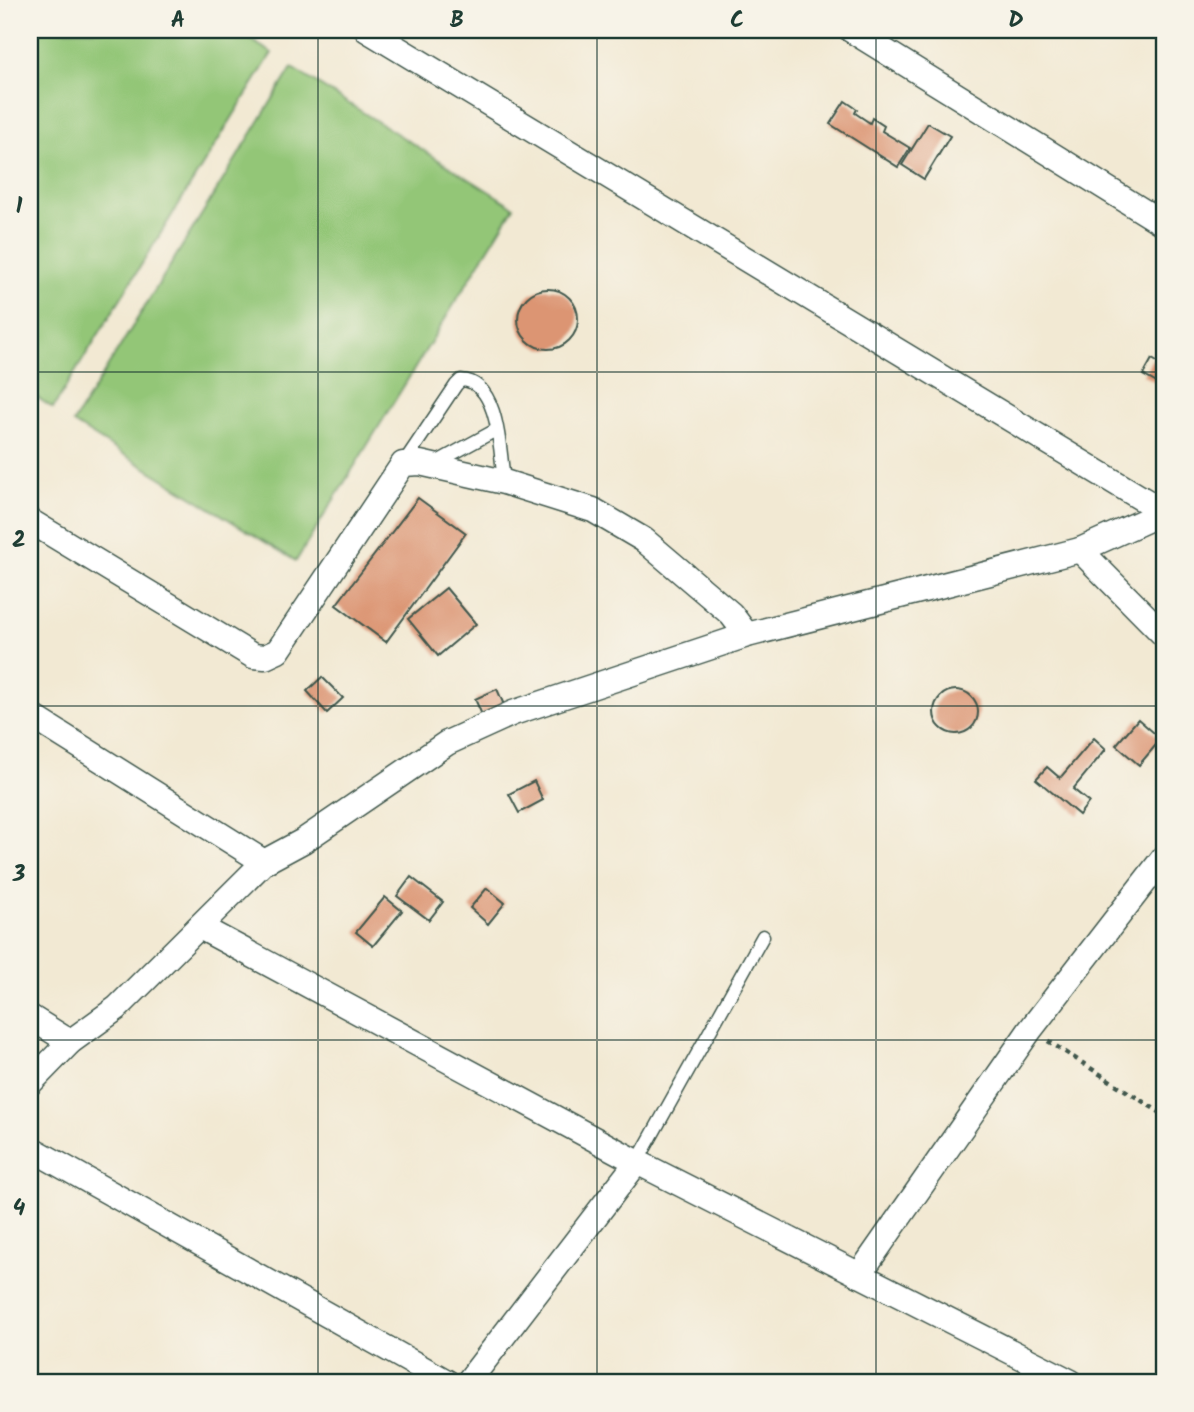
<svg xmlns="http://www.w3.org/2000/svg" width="1194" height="1412" font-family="Kalam,sans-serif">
<rect width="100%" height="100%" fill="#f7f3e8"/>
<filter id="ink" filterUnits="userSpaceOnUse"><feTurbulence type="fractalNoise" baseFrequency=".0143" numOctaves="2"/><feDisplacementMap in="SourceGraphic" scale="14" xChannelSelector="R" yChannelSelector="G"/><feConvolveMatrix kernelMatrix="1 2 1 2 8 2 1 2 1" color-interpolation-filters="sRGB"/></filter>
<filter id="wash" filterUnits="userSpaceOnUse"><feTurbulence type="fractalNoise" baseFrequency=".00686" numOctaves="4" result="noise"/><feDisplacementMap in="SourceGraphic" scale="28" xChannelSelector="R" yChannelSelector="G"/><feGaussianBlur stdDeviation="1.57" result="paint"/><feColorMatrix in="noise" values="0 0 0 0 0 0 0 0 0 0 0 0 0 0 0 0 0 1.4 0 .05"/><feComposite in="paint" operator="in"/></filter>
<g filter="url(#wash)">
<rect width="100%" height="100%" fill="#f2e9d3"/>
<g fill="#93c677" stroke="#598256" stroke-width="2">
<path d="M30,30H235L272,53L53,408L30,393Z"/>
<path d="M292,68L514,207L296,561L73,423Z"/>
</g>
<g id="blocks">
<g fill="#dc9573">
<path d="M845,101L857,109L855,113L870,123L872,118L884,126L882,131L910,148L898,167L830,124Z"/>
<path d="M928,123L950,136L924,179L902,165Z"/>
<circle cx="548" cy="319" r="30"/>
<path d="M1152,359L1164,366V387L1143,375Z"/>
<path d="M418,498L466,533L386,642L336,605Z"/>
<path d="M446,588L476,624L438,656L408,619Z"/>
<path d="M322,677L343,698L327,713L307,691Z"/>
<path d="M497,689L504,705L482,715L475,699Z"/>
<circle cx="956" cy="712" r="22"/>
<path d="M1138,719L1161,739L1139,765L1116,745Z"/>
<path d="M1094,738L1106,749L1073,789L1089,802L1079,815L1036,779L1047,767L1060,778Z"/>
<path d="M534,781L543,800L519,813L509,794Z"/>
<path d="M411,877L443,902L429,920L397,896Z"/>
<path d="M487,888L505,903L488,924L470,908Z"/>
<path d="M385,897L402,911L373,946L356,932Z"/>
</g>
</g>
</g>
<g filter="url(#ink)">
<use href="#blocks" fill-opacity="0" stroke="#3f574c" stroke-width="2"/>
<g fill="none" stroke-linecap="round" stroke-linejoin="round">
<defs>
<g id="lane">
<path d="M403,464L456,385L461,380C500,381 500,454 504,482"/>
<path d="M432,465L496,430"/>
<path d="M637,1162L763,936"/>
</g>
<g id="street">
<path d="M367,30L1164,512"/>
<path d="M851,30L1164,224"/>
<path d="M30,521L253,656L265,657L278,651L403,464L420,463L504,482L593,510L644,540L731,614L747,635"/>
<path d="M1080,550L1164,635"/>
<path d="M30,715L264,862"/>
<path d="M200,927L637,1162L1071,1382"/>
<path d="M30,1017L70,1042"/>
<path d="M30,1083L70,1042L117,1008L264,862L303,841L447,743L513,713L747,635L1080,550L1164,512"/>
<path d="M30,1148L447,1382"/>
<path d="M859,1275L1030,1030L1164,857"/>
<path d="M468,1382L637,1162"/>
</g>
</defs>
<use href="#lane" stroke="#3f574c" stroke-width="15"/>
<use href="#street" stroke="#3f574c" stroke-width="27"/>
<path stroke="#3f574c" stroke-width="4.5" stroke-dasharray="5 5" stroke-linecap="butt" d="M1048,1041L1164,1115"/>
<use href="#lane" stroke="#fff" stroke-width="12"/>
<use href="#street" stroke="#fff" stroke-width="24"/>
</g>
</g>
<path fill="none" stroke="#1f3d34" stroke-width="2" stroke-opacity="0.55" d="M318,30V1382M597,30V1382M876,30V1382M30,372H1164M30,706H1164M30,1040H1164"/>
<rect width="1194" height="1412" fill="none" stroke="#f7f3e8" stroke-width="77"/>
<rect x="38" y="38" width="1118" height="1336" fill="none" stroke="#1f3d34" stroke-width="2.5"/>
<g font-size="23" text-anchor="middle" font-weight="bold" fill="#1f3d34">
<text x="178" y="27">A</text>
<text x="457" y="27">B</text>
<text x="737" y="27">C</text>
<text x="1016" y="27">D</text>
<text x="19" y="213">1</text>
<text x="19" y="547">2</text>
<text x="19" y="881">3</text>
<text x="19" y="1215">4</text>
</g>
</svg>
